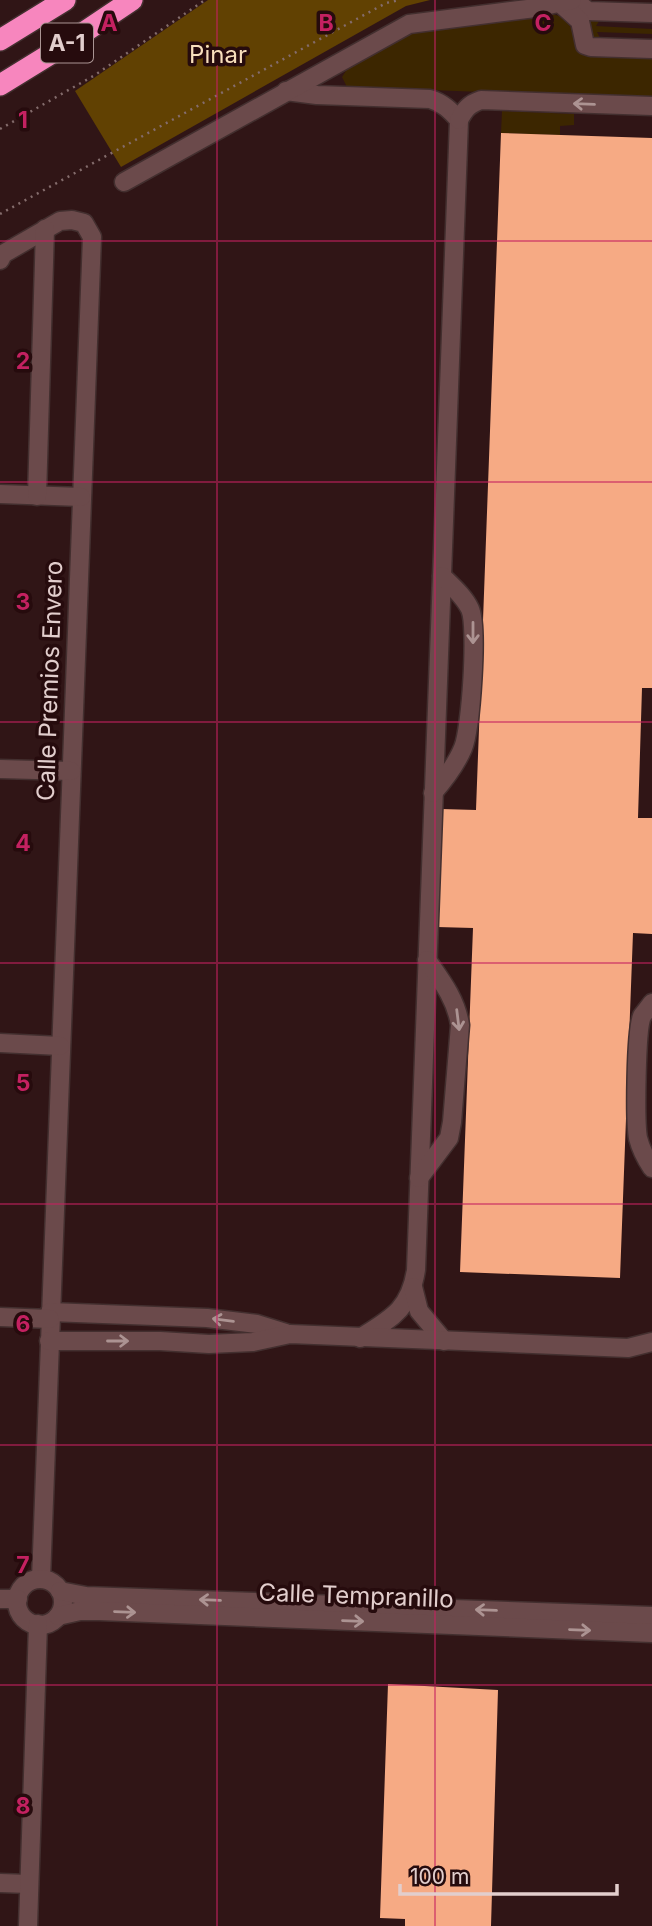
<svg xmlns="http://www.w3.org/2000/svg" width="652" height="1926" font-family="Inter,sans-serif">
<rect width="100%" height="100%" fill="#301516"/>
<g fill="#3c2600">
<path d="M548,13L563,17L575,33L577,48L586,55L652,56V98L347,87L342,77L351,63L413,30Z"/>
<path d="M603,15L596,26L652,29V34L597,32L601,40L592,39L588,18Z"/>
<path d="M502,111L574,114V125L560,126V135L501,133Z"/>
</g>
<path fill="#614102" d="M208,0H430L406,6L121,167L75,91Z"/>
<g fill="#f6aa84">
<path d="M501,133L652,138V688H642L638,818H652V934L633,933L620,1278L460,1272L473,928L437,927L441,809L476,810Z"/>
<path d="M388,1684L498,1690L491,1926H405V1919L380,1918Z"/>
</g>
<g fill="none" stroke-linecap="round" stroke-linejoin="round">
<defs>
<g id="minor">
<path d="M574,0L588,11L652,13"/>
<path d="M560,3L580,21L585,45L591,47L652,49"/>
<path d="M286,91L317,95L430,99C443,103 450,110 459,120L416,1270C410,1309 392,1318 360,1338"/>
<path d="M459,120C465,109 469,104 481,100L652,106"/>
<path d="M124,182L409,24L535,8L572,0"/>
<path d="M0,260L3,254L60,221L72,220L84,223L92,237L41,1579"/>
<path d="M0,494L81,497"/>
<path d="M37,496L45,229"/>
<path d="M0,769L71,771"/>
<path d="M433,793C445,779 456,765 463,748C471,729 478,626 470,609C464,596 451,585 442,576"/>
<path d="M652,1003C649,1007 645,1012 642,1016C636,1030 635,1121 638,1138C641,1150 646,1159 652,1168"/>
<path d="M0,1043L60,1046"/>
<path d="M419,1178L449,1138L452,1122L460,1025C456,999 441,980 427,960"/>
<path d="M413,1287L419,1311L444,1341"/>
<path d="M50,1312L207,1318L257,1324L286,1333"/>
<path d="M0,1317L50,1319"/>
<path d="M49,1341H160L209,1344L253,1342L290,1334L628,1348L652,1342"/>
<circle cx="40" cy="1602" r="23"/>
<path d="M60,1591L86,1596L652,1616"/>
<path d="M0,1599H18"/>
<path d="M58,1616L80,1611H99L652,1633"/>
<path d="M0,1883L29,1884"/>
<path d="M28,1926L38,1624"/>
</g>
<g id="highway">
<path d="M0,40L65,0"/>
<path d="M0,85L65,45L132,0"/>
</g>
</defs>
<use href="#minor" stroke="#432f2f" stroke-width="21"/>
<use href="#highway" stroke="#432f2f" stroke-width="24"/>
<g stroke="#846c6c" stroke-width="2.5" stroke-dasharray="2 5" stroke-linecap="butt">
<path d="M0,129L95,75L205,0"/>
<path d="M0,214L386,3L400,0"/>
</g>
<use href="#minor" stroke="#6b4a4b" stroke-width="18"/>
<use href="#highway" stroke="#f786be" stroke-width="21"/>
</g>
<defs><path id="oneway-shaft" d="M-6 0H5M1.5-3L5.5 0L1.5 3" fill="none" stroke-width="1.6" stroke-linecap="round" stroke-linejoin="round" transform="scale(1.75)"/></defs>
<g stroke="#ac9392">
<use href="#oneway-shaft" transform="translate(584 104) rotate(-178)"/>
<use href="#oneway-shaft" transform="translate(473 633) rotate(90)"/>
<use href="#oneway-shaft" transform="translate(458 1020) rotate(83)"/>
<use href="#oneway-shaft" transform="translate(223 1320) rotate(-173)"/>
<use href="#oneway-shaft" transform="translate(118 1341)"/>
<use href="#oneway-shaft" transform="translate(210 1600) rotate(-178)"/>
<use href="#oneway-shaft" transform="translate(486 1610) rotate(-178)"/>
<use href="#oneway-shaft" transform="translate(125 1612) rotate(2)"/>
<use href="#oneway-shaft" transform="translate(353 1621) rotate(2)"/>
<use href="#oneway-shaft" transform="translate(580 1630) rotate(2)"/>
</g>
<path fill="none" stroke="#c42161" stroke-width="2" stroke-opacity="0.55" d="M217,0V1926M435,0V1926M0,241H652M0,482H652M0,722H652M0,963H652M0,1204H652M0,1445H652M0,1685H652"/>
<g text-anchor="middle" stroke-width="7" stroke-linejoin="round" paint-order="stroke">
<rect fill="#260b0d" stroke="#aa9493" stroke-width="2" x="41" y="23.5" width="52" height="39" rx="5"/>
<g font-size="23" font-weight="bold" fill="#e2cecd">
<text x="67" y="51">A-1</text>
</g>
<g font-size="24" fill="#f8dfbc" stroke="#260b0d">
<text x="218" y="63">Pinar</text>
</g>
<g font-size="24" fill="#e2cecd" stroke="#260b0d">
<text transform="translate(50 681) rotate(-88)" y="8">Calle Premios Envero</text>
<text transform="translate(356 1596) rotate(2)" y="8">Calle Tempranillo</text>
</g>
</g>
<g font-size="23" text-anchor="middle" font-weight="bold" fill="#c42161" stroke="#260b0d" stroke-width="7" stroke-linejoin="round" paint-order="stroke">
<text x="109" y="31">A</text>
<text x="326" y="31">B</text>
<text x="543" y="31">C</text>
<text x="23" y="128">1</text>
<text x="23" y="369">2</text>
<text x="23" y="610">3</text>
<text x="23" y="851">4</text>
<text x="23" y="1091">5</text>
<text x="23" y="1332">6</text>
<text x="23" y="1573">7</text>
<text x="23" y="1814">8</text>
</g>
<path d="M400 1884v10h217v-10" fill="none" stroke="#e2cecd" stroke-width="3.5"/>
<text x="410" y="1884" font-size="21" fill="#e2cecd" stroke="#260b0d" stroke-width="5" paint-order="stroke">100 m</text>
</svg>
